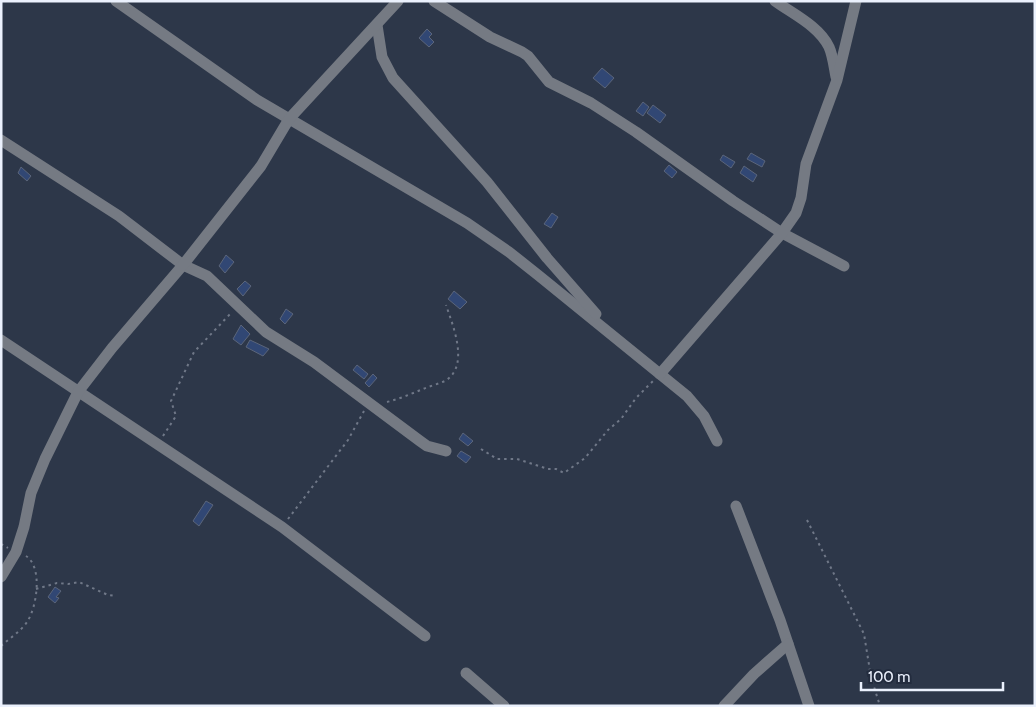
<svg xmlns="http://www.w3.org/2000/svg" width="1036" height="707" font-family="Cabin,sans-serif">
<rect width="100%" height="100%" fill="#2d3749"/>
<g fill="#314774" stroke="#5b657a">
<path d="M427,29L432,34L429,37L434,42L429,47L419,38Z"/>
<path d="M602,68L614,78L605,88L593,78Z"/>
<path d="M643,102L649,107L643,116L636,111Z"/>
<path d="M653,105L666,115L660,123L647,113Z"/>
<path d="M751,153L765,161L762,167L747,159Z"/>
<path d="M723,155L735,162L731,168L720,160Z"/>
<path d="M669,165L677,172L672,178L664,171Z"/>
<path d="M744,166L757,175L753,182L740,173Z"/>
<path d="M21,167L31,176L27,181L18,173Z"/>
<path d="M552,213L558,217L551,228L544,224Z"/>
<path d="M226,255L234,262L225,273L219,266Z"/>
<path d="M245,281L251,286L243,296L237,289Z"/>
<path d="M454,291L467,302L460,309L448,299Z"/>
<path d="M286,309L293,314L285,324L280,319Z"/>
<path d="M241,325L250,334L241,345L233,339Z"/>
<path d="M250,340L269,349L263,356L246,347Z"/>
<path d="M357,365L368,374L364,379L353,370Z"/>
<path d="M373,374L377,378L369,387L365,383Z"/>
<path d="M463,433L473,441L468,446L459,439Z"/>
<path d="M461,451L471,457L466,463L457,456Z"/>
<path d="M206,501L213,505L199,526L193,521Z"/>
<path d="M55,587L61,591L56,597L59,598L55,603L48,597Z"/>
</g>
<g fill="none" stroke-linecap="round" stroke-linejoin="round">
<g stroke="#707888" stroke-width="2" stroke-dasharray="2.5 4" stroke-linecap="butt">
<path d="M387,402C399,399 411,394 423,389C430,386 438,384 445,381C470,366 453,326 446,305"/>
<path d="M163,436L176,416L171,401L194,352L232,312"/>
<path d="M481,449L497,459H517L548,469H556L564,473L585,458L608,430L621,419L636,398L653,381"/>
<path d="M288,519L348,440L364,411"/>
<path d="M807,520L864,634L871,677L880,706"/>
<path d="M1,544L8,548"/>
<path d="M36,589L57,583L68,584L79,582L108,595L116,596"/>
<path d="M1,646C10,638 21,631 27,622C37,607 43,567 26,556"/>
</g>
<g stroke="#757a83" stroke-width="11">
<path d="M116,1L257,100L467,223L509,252L538,275L687,396L704,416L717,441"/>
<path d="M434,1L490,37L522,52L528,56L549,82L591,103L636,132L733,201L782,233L844,266"/>
<path d="M775,1C793,14 819,26 829,47C833,56 834,67 836,77"/>
<path d="M377,25L382,57L393,78L487,182L547,258L596,314"/>
<path d="M1,140L119,216L183,265L207,276L266,332L314,362L420,441L427,446L446,451"/>
<path d="M1,340L282,527L425,636"/>
<path d="M660,374L782,233L796,213L801,198L806,164L837,80L856,1"/>
<path d="M736,506L780,620L809,706"/>
<path d="M1,577L16,552L24,527L31,493L45,459L78,392L112,348L183,265L261,166L289,119L398,1"/>
<path d="M466,673L504,706"/>
<path d="M724,706L754,674L788,644"/>
</g>
</g>
<rect width="1036" height="707" fill="none" stroke="#ebf1fd" stroke-width="5"/>
<path d="M861 682v8h142v-8" fill="none" stroke="#ebf1fd" stroke-width="2.5"/>
<text x="868" y="682" font-size="15" fill="#ebf1fd" stroke="#232c3e" stroke-width="4" paint-order="stroke">100 m</text>
</svg>
